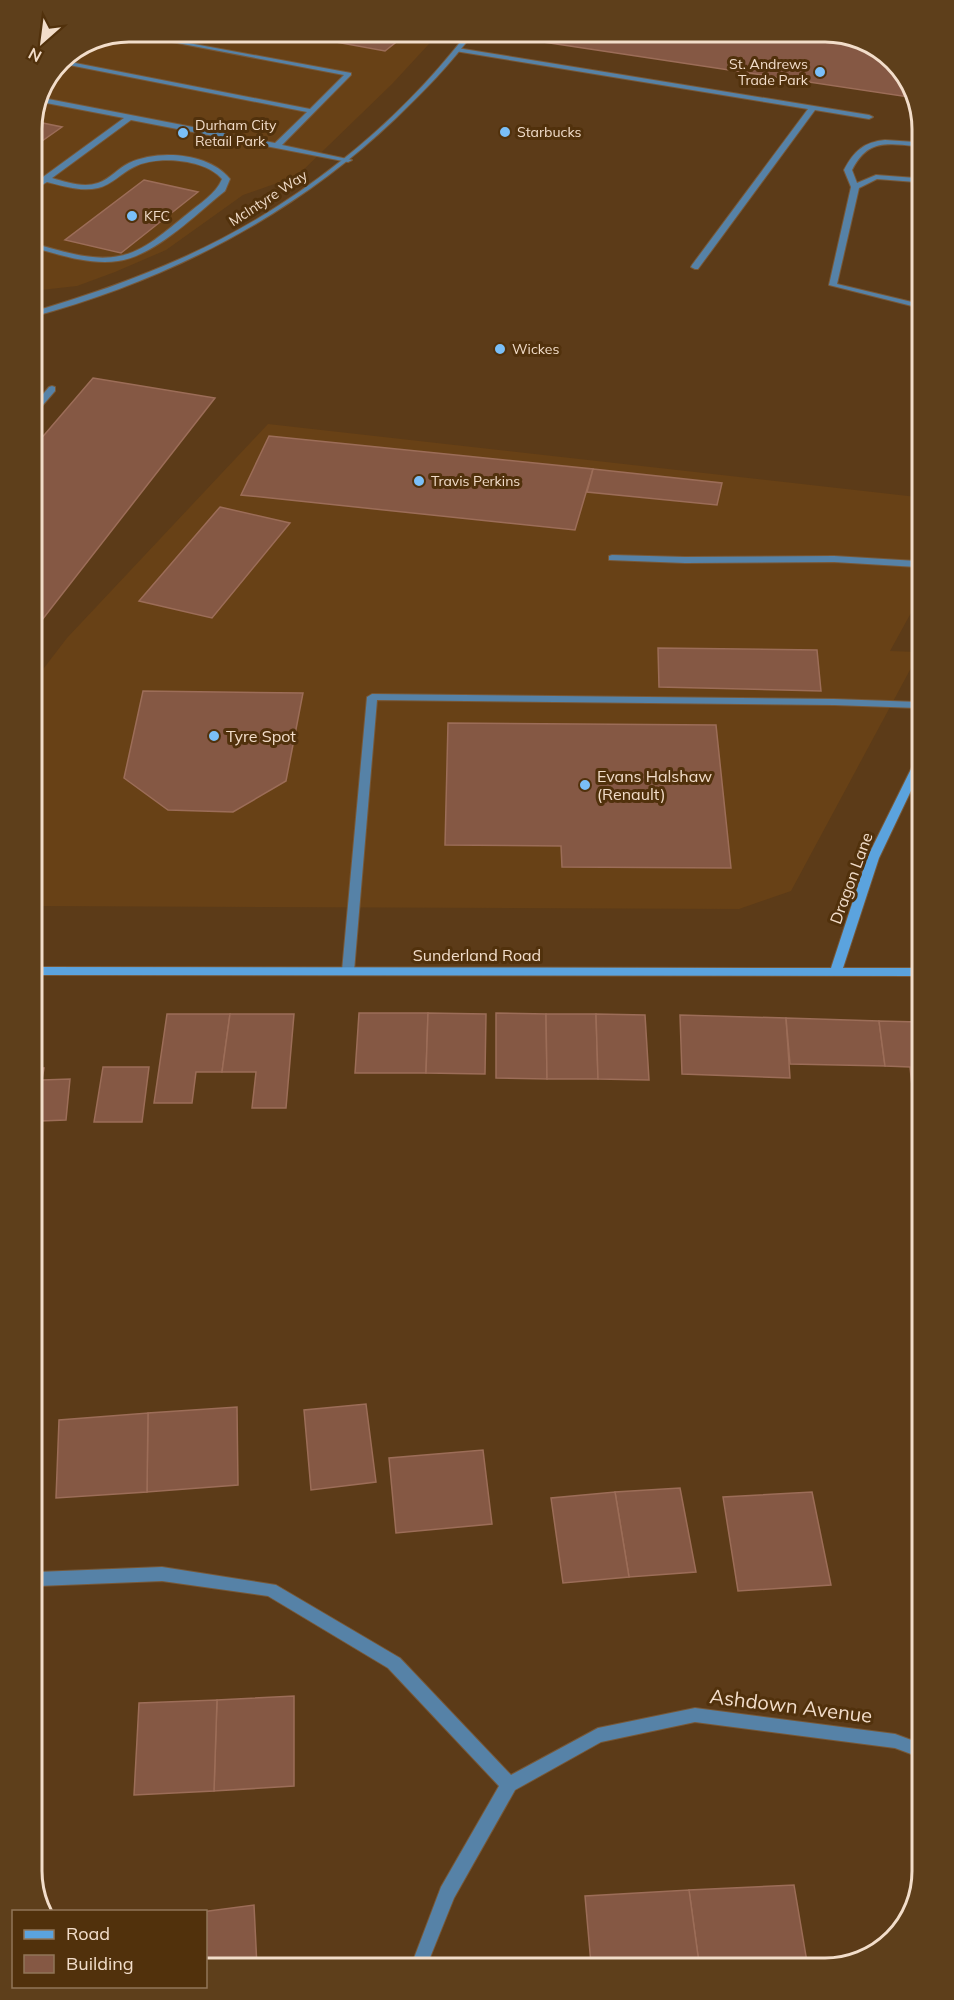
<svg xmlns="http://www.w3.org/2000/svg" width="954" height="2000" font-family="Mulish,sans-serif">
<rect width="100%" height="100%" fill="#5c3b18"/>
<g fill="#684116">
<path d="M129,32H440L392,84L297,176L243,195L166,250L115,272L77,286L32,291V123L60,60Z"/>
<path d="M268,424L917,497V602L890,651L917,652L918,655L791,891L739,909L35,906L34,681L67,638Z"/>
</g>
<g fill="#855844" stroke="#9c6d58" stroke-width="1.5">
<path d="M281,32H409L385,51Z"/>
<path d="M554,32H832L884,51L915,92V98L543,42Z"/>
<path d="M33,121L62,127L32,148Z"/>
<path d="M144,180L198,192L121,253L65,240Z"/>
<path d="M93,378L215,398L42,620L34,619L33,448Z"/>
<path d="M269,436L593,469L575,530L241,495Z"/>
<path d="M593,469L722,483L717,505L587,492Z"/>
<path d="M220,507L290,523L212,618L139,601Z"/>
<path d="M658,648L817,650L821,691L659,687Z"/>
<path d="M143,691L303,693L286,781L233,812L168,810L124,778Z"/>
<path d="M448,723L716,725L731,868L562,867L561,846L445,845Z"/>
<path d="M359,1013H428L426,1073H355Z"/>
<path d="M428,1013L486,1014L485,1074L426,1073Z"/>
<path d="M496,1013L546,1014L547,1079L496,1078Z"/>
<path d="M167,1014H230L222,1072H196L192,1103H154Z"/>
<path d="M230,1014H294L286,1108H252L256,1072H222Z"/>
<path d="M546,1014H596L598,1079H547Z"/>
<path d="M596,1014L645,1015L649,1080L598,1079Z"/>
<path d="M680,1015L786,1018L790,1078L682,1074Z"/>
<path d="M786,1018L879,1021L885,1066L790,1064Z"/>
<path d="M879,1021L919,1022V1086H912L910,1067L885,1066Z"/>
<path d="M103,1067H149L142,1122H94Z"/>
<path d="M35,1068H44L42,1080L70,1079L66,1120L40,1121L36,1144Z"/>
<path d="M366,1404L376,1482L311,1490L304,1410Z"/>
<path d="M237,1407L238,1485L147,1492L148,1413Z"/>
<path d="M148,1413L147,1492L56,1498L59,1420Z"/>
<path d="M483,1450L492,1524L396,1533L389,1458Z"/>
<path d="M680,1488L696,1572L629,1577L615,1492Z"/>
<path d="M615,1492L629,1577L563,1583L551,1498Z"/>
<path d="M812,1492L831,1585L738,1591L723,1497Z"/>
<path d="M294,1696V1786L214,1791L217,1700Z"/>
<path d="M217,1700L214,1791L134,1795L139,1703Z"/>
<path d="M794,1885L807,1962L699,1963L689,1890Z"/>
<path d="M689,1890L699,1963L591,1964L585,1896Z"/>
<path d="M254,1905L257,1967L206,1968V1912H201Z"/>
</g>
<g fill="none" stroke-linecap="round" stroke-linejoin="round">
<defs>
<g id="lane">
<path d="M129,32L351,73V75L282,145L352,160L348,162L131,120L52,178C66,182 83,188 98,183C110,179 118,168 129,163C159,149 209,153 230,179L225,191C196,214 155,256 118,261C90,265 59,255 32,247V243C59,250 91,262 119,256C144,252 167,230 186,215C199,204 216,194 222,179C205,159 157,155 134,167C121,173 112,185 98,188C81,192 63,186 47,182L32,191V185L124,118L41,102L43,98L275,143L307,112L59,63L60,60L310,109L344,75L125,33Z"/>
<path d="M457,48L869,115L873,117L869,119L815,110L698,269H695L691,267L692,265L808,109L455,51V49Z"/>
<path d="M885,140L915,142V146C885,143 867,140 852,170L857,183L876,175L916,178V182L877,179L859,188L837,284L916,303V307L829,285L851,187L844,170C854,151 864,142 885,140Z"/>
<path d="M52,386L55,387V391L36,413L33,414V406L49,387Z"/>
<path d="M612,555L685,557L834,556L917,561V567L834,562L685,563L609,560V556Z"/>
<path d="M372,694L834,699L918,702V708L834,705L377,700L354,971L348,975L342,971L367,697Z"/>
</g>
<g id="street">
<path d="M468,32H474C451,64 423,92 395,119C293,216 168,280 32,317V312C83,297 133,280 182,258C292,209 395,128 468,32Z"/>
<path d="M162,1567L276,1585L400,1658L511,1775L598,1728L695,1708L895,1734L922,1744V1758L895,1748L695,1722L601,1742L515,1790L454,1898L427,1965L411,1966L441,1887L499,1786L388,1668L268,1596L162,1581L38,1586L37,1572Z"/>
</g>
<path id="secondary" d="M918,762V776L879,858L843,968H919V976L35,975V967L831,968L867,858L913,765Z"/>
</defs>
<use href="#lane" stroke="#775838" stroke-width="2"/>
<use href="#street" stroke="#775838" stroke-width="2"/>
<use href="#secondary" stroke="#775838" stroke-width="2"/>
<use href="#lane" fill="#5682a7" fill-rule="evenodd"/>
<use href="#street" fill="#5682a7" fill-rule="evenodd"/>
<use href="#secondary" fill="#5ba3de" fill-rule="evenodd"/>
</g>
<g fill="#7abff8" stroke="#51310c" stroke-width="2">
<circle cx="820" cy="72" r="6"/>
<circle cx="505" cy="132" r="6"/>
<circle cx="183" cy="133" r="6"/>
<circle cx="132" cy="216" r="6"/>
<circle cx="500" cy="349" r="6"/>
<circle cx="419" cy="481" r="6"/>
<circle cx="214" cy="736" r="6"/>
<circle cx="585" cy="785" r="6"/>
</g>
<g text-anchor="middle" stroke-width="6" stroke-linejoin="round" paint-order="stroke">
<g font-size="14" fill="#f2ddca" stroke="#51310c" text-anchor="start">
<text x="808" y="69" text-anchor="end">St. Andrews<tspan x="808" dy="16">Trade Park</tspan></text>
<text x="195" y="130">Durham City<tspan x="195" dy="16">Retail Park</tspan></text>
<text x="517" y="137">Starbucks</text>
<text x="144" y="221">KFC</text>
<text x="512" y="354">Wickes</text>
<text x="431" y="486">Travis Perkins</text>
</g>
<g font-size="14" fill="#f2ddca" stroke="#51310c">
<text transform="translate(268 198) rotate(-33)" y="5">McIntyre Way</text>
</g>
<g font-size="16" fill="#f2ddca" stroke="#51310c" text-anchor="start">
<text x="226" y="742">Tyre Spot</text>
<text x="597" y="782">Evans Halshaw<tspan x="597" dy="18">(Renault)</tspan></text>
</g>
<g font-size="16" fill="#f2ddca" stroke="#51310c">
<text transform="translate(851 878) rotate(-70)" y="6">Dragon Lane</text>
<text x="477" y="961">Sunderland Road</text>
</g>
<g font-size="20" fill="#f2ddca" stroke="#51310c">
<text transform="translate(791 1706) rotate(7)" y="7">Ashdown Avenue</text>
</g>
</g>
<path d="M0 0H954V2000H0ZM129 42H825A87 87 0 0 1 912 129V1871A87 87 0 0 1 825 1958H129A87 87 0 0 1 42 1871V129A87 87 0 0 1 129 42Z" fill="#5e3f1b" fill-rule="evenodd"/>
<path fill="none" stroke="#f2ddca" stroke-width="3" d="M129 42H825A87 87 0 0 1 912 129V1871A87 87 0 0 1 825 1958H129A87 87 0 0 1 42 1871V129A87 87 0 0 1 129 42Z"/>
<rect x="12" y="1910" width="195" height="78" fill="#51310c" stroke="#917658" stroke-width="1.5"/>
<rect x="24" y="1930" width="30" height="9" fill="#5ba3de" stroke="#917658" stroke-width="1.5"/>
<text x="66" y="1940" font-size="18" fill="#f2ddca">Road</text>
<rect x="24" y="1955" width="30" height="18" fill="#855844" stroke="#917658" stroke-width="1.5"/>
<text x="66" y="1970" font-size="18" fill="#f2ddca">Building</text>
<g transform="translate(42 42) rotate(208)" stroke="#51310c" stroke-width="4.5" paint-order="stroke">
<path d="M0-4.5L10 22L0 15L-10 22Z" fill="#f2ddca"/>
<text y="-9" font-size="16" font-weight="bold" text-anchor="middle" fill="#f2ddca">N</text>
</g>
</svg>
